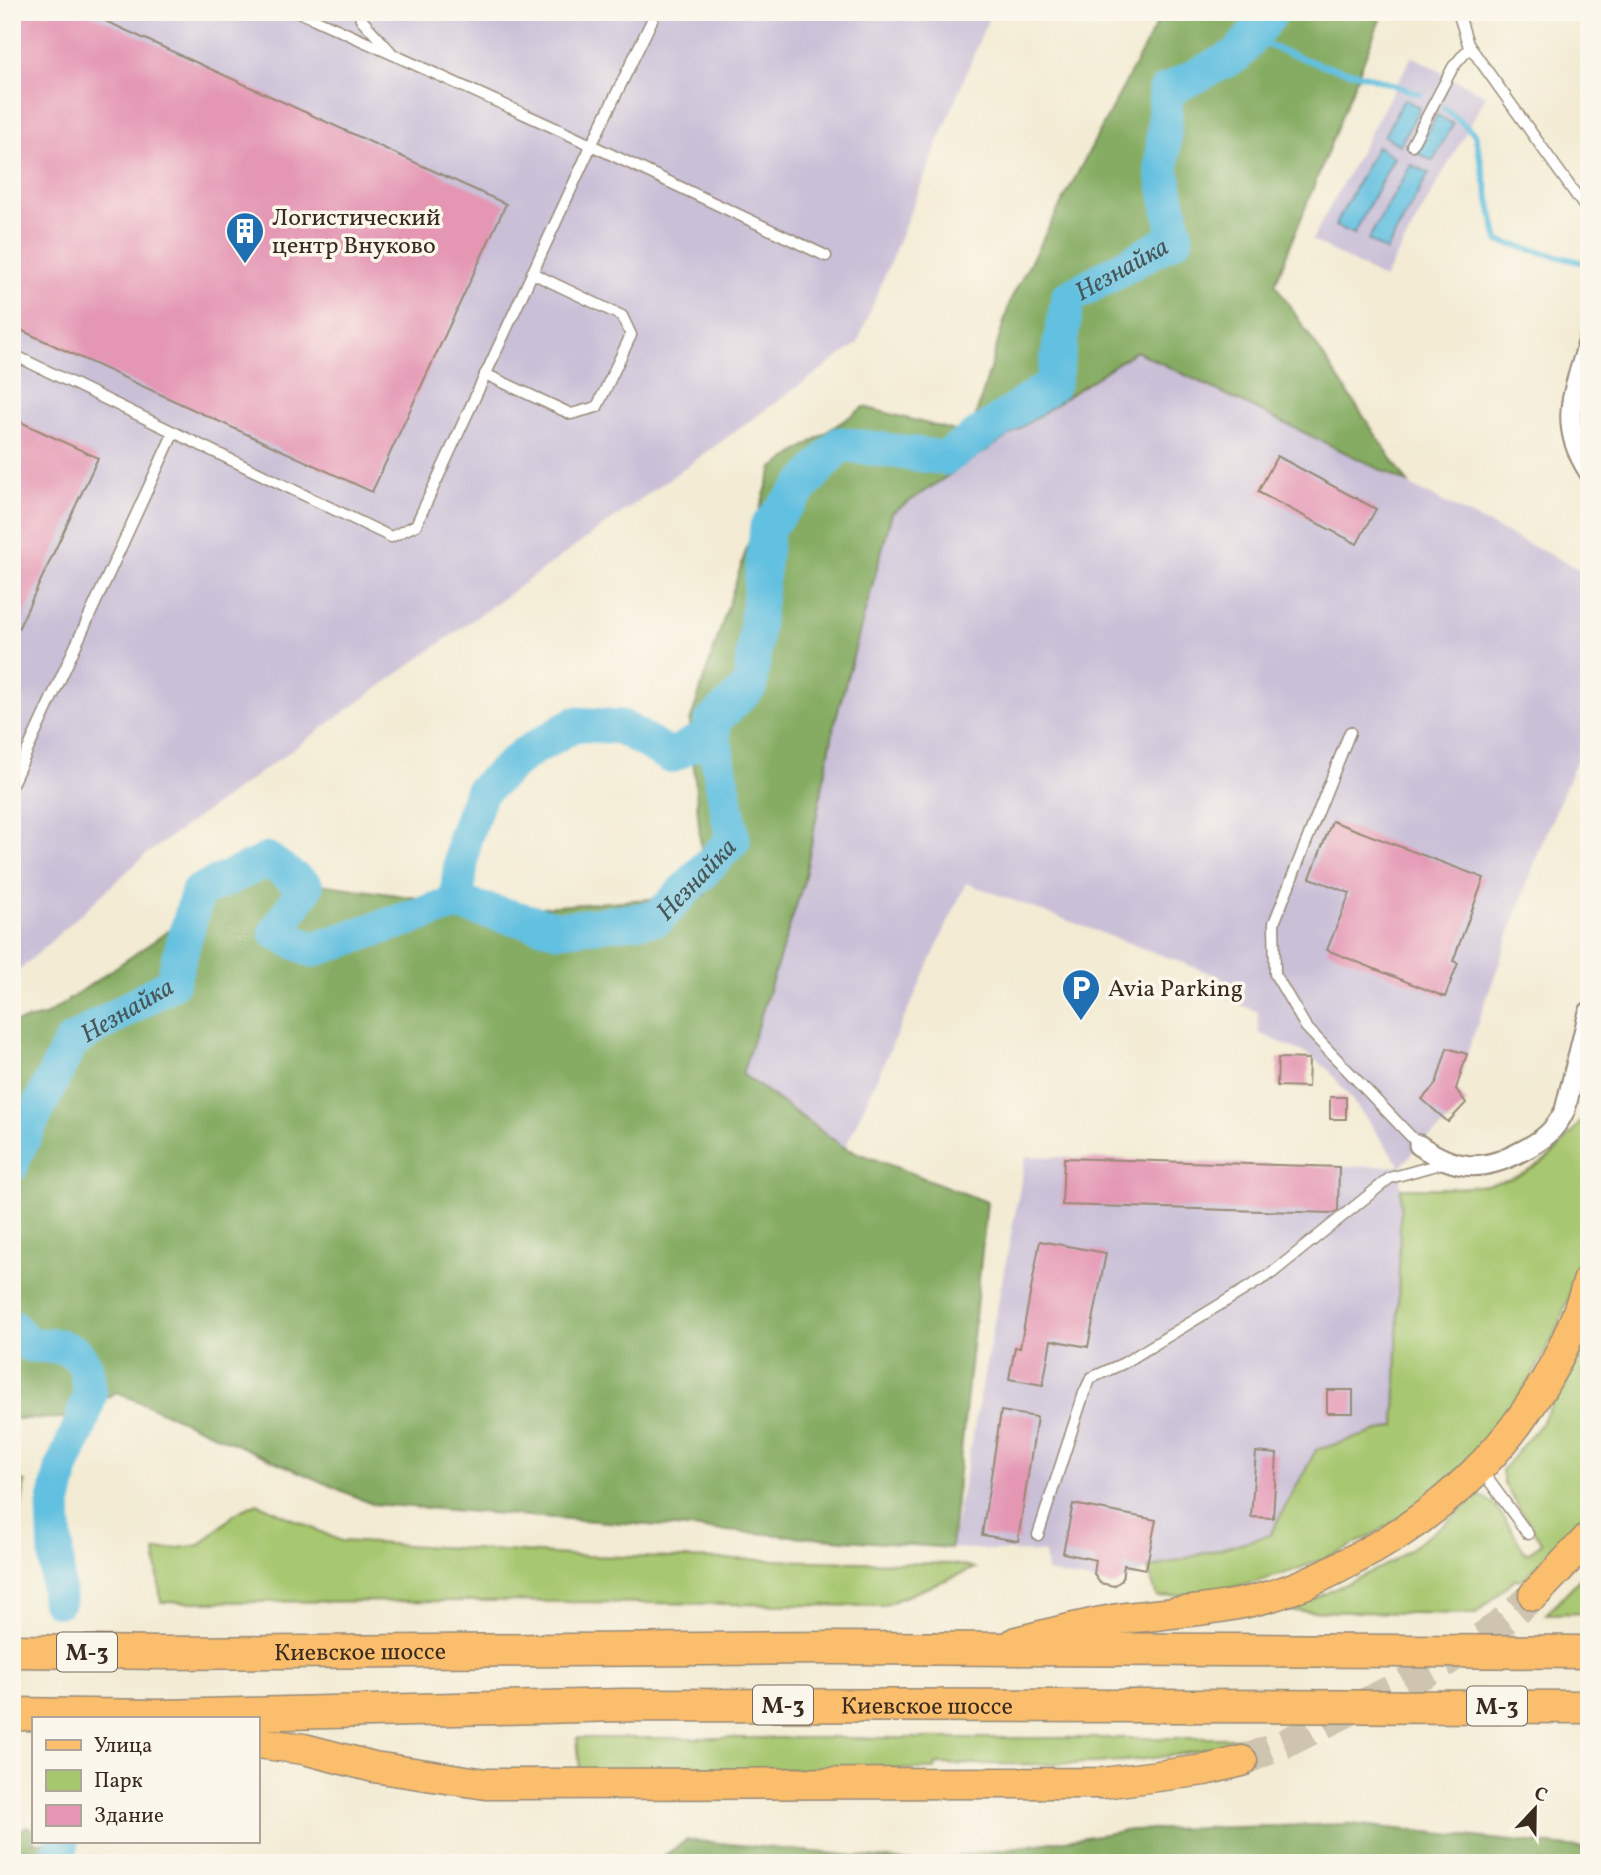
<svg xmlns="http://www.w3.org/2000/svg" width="1601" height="1875" font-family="Vollkorn,serif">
<rect width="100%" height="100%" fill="#fbf7ec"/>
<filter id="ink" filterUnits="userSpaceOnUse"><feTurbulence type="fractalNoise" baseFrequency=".0143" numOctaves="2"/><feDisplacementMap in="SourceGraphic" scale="14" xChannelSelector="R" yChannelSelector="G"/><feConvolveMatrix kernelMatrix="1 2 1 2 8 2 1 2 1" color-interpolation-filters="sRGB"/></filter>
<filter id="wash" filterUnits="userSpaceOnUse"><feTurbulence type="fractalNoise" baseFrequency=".00686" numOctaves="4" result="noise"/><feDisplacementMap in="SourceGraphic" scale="28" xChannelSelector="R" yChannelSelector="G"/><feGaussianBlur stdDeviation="1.57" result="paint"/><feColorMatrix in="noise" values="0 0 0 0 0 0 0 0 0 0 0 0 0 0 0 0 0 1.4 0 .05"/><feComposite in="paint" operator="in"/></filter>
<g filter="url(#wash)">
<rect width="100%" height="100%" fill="#f3ebd3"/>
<g fill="#c9bfd7">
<path d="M12,12H991L857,344L144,856L12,977Z"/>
<path d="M1412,56L1486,96L1384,279L1312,240Z"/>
<path d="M1136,350L1589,574V731L1538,853L1467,1054L1456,1089L1466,1103L1438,1131L1419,1145L1401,1167L1395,1426L1316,1450L1271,1535L1148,1569L1114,1586L1047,1572L1045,1553L951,1548L1026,1156L1339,1167L1400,1166L1369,1122L1328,1069L1307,1054L1259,1033L1258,1012L1227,999L1221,977L966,883L845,1148L742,1074L804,881L835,722L892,513Z"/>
</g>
<g fill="#a7c76f" stroke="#717846" stroke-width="2">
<path d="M1589,1109C1589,1141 1591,1173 1589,1204C1587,1230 1574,1283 1565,1308C1539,1377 1496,1435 1442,1484C1433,1492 1424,1501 1414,1508C1342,1560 1247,1594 1157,1597L1148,1569L1270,1535L1316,1450L1395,1426L1401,1188C1490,1189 1537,1190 1589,1109Z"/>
<path d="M1589,1340V1511C1568,1536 1547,1560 1521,1580L1515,1579L1476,1614L1288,1611L1392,1562L1447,1522L1478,1496C1496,1496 1516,1539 1526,1554L1542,1543L1504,1484L1502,1470L1542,1422Z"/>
<path d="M12,1479L25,1482L21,1509L12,1513Z"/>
<path d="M257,1503L341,1541L585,1556L953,1564L975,1568L882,1606L498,1601L161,1602L155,1551L200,1545L236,1513Z"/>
<path d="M1589,1569V1613L1546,1614Z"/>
<path d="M577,1738H1248C1148,1770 1040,1764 936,1764L935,1769L580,1771Z"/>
</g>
<g fill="#85ac62" stroke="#606b40" stroke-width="2">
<path d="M1157,12H1383L1275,284L1408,483L1136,351L892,513L835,722L804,881L742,1074L845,1148L987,1202L951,1548L372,1504L117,1392L64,1418L12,1419V1023L45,1016L251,874L501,910L705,895L690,722L773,468L864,407L970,435L1011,299L1157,23Z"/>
<path d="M1350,1824L1589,1849V1863H653L687,1840L919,1862L1131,1830Z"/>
<path d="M27,1826L33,1830V1842H51L66,1852L68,1863H12V1835Z"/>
</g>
<g fill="#62c0e0" stroke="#4e757f" stroke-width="2">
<path d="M1404,99L1420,108L1400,145L1384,136Z"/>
<path d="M1437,115L1453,124L1433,161L1417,153Z"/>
<path d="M1377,146L1394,157L1354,234L1335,226Z"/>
<path d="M1411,165L1429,173L1386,251L1368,240Z"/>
</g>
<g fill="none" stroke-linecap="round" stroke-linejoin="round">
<g stroke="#62c0e0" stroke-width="6">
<path d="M1250,39L1321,65L1367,76L1420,94"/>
<path d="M1444,108L1475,134L1498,241L1580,262"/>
</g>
<g stroke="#62c0e0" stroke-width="35">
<path d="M456,903L464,840L481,792L524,754L575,724L621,727L671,756L713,733"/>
<path id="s1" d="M12,1165L13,1159L71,1042L172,983L198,892L268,860L306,887L276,932L312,950L456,903L558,929L658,918L733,840L711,723L750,686L767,527L840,444L945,458L1053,384L1068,298L1176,238L1162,170L1166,91L1237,55L1269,16L1263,12"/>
<path d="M12,1327L30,1345L59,1346L76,1353L86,1367L90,1394L81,1423L62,1469L54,1506L58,1600"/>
<path d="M56,1863L62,1842"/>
</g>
</g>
<g id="blocks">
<g fill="#e496b3">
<path d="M12,12H86L506,204L372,492L12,326Z"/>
<path d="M12,418L98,458L12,642Z"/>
<path d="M1277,456L1376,509L1357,544L1258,492Z"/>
<path d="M1332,821L1484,878L1453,961L1458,963L1445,997L1327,950L1350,893L1310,878Z"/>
<path d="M1447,1048L1467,1054L1456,1089L1466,1103L1448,1122L1422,1099L1436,1084Z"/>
<path d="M1278,1058L1309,1059L1308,1087L1277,1086Z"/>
<rect x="1330" y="1097" width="16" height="22"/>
<path d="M1064,1158L1339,1167L1338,1210L1334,1213L1062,1205Z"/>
<path d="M1040,1241L1106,1253L1088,1347L1051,1340L1043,1385L1009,1379L1015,1347L1020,1348Z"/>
<rect x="1327" y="1390" width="26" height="23"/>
<path d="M1001,1411L1037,1417L1018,1541L982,1535Z"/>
<path d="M1256,1452L1277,1454L1273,1518L1251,1517Z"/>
<path d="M1073,1504L1156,1520L1146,1569L1124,1565L1122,1580L1114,1586L1100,1583L1094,1574L1096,1560L1063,1553Z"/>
</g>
</g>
</g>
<g filter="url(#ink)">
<use href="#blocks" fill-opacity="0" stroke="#978a78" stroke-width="2"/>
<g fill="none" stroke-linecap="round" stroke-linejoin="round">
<path stroke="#cec4af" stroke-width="30" stroke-dasharray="30 15" stroke-linecap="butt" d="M1242,1761L1288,1742L1446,1662L1498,1626L1534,1595"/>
<defs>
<g id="service">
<path d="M299,12L555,128L826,256"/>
<path d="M359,12L361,19L391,52"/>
<path d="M1458,12L1468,44L1589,213"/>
<path d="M1412,145L1453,67L1470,47"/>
<path d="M12,354L391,537L416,525L591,146L656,12"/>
<path d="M485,374L571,414L597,407L631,335L622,316L532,273"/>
<path d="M1350,732L1274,923L1275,974L1306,1027L1419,1145"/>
<path d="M12,784L174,432"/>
<path d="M1482,1471L1528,1534"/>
<path d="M1038,1535L1084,1393L1091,1378L1124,1363L1272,1273L1390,1178L1447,1162"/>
</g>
<g id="minor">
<path d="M1589,339C1575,392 1556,421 1589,472"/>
<path d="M1419,1145C1456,1171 1483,1172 1522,1151C1543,1140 1554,1132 1565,1110L1589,1012"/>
</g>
<g id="primary">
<path d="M1534,1595L1589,1537"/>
<path d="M1016,1642C1050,1634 1085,1624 1119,1619C1165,1613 1211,1611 1256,1600C1289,1592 1320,1578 1349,1562C1468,1502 1551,1407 1589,1279"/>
<path d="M257,1743L304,1749L374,1767L486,1784L1103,1783L1205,1770L1242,1761"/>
</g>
<g id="trunk">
<path id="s2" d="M12,1651L162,1653L832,1648L1589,1652"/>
<path id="s3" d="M12,1714L161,1716L623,1705L1589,1707"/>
</g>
</defs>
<use href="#service" stroke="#978a78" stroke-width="13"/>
<use href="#minor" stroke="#978a78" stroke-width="23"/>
<use href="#primary" stroke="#978a78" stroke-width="33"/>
<use href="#trunk" stroke="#978a78" stroke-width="35"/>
<use href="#service" stroke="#fff" stroke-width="10"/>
<use href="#minor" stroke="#fff" stroke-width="19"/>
<use href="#primary" stroke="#fabe6d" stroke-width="30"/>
<use href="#trunk" stroke="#fabe6d" stroke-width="32"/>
</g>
</g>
<defs>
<symbol id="building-pin" viewBox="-11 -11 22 30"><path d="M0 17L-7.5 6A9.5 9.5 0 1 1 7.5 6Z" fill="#1f6fb2" stroke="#fbf7ec"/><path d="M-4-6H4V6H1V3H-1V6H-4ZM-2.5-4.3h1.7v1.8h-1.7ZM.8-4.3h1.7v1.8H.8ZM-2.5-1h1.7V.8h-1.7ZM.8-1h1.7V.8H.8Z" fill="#fff"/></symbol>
<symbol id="parking-pin" viewBox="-11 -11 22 30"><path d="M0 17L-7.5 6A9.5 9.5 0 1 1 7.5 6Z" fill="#1f6fb2" stroke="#fbf7ec"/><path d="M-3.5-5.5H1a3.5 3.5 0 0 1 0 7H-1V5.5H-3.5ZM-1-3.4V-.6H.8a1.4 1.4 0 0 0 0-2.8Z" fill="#fff"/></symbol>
</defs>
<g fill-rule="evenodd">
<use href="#building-pin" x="223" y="209" width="44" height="60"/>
<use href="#parking-pin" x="1059" y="966" width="44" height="60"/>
</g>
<g text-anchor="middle" stroke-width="7" stroke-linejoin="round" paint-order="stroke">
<g fill="#fbf7ec" stroke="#75685c" stroke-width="2">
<rect x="57" y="1632.5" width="60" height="39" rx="5"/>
<rect x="753" y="1685.5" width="60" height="39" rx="5"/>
<rect x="1467" y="1686.5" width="60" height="39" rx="5"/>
</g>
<g font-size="23" font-weight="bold" fill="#3b2a1e">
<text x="87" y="1660">М-3</text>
<text x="783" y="1713">М-3</text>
<text x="1497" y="1714">М-3</text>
</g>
<g font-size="24" fill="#3b2a1e" stroke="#fbf7ec" text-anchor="start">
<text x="272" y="225">Логистический<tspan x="272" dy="28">центр Внуково</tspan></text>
<text x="1108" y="996">Avia Parking</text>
</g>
<g font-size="24" fill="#3b2a1e" stroke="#fbf7ec">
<text dy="8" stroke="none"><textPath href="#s2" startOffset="348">Киевское шоссе</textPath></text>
<text dy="8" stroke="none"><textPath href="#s3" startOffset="915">Киевское шоссе</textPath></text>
</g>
<g font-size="26" font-style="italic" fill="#475758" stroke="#fbf7ec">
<text dy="9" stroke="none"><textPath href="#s1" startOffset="1860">Незнайка</textPath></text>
<text dy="9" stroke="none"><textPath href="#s1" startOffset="978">Незнайка</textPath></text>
<text dy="9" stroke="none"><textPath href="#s1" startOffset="201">Незнайка</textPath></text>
</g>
</g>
<rect width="1601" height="1875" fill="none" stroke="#fbf7ec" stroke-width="42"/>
<rect x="32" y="1717" width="228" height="126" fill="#fbf7ec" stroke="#aea59a" stroke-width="2"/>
<rect x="46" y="1740" width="35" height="10" fill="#fabe6d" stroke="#aea59a" stroke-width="2"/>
<text x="94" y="1752" font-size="21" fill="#3b2a1e">Улица</text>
<rect x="46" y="1770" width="35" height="21" fill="#a7c76f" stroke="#aea59a" stroke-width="2"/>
<text x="94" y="1787" font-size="21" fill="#3b2a1e">Парк</text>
<rect x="46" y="1805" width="35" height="21" fill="#e496b3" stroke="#aea59a" stroke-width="2"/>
<text x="94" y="1822" font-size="21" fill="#3b2a1e">Здание</text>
<g transform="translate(1535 1809) rotate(22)" stroke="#fbf7ec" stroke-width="5" paint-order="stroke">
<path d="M0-5L12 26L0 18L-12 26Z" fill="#3b2a1e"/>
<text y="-10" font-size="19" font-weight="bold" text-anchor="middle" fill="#3b2a1e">С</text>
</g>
</svg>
